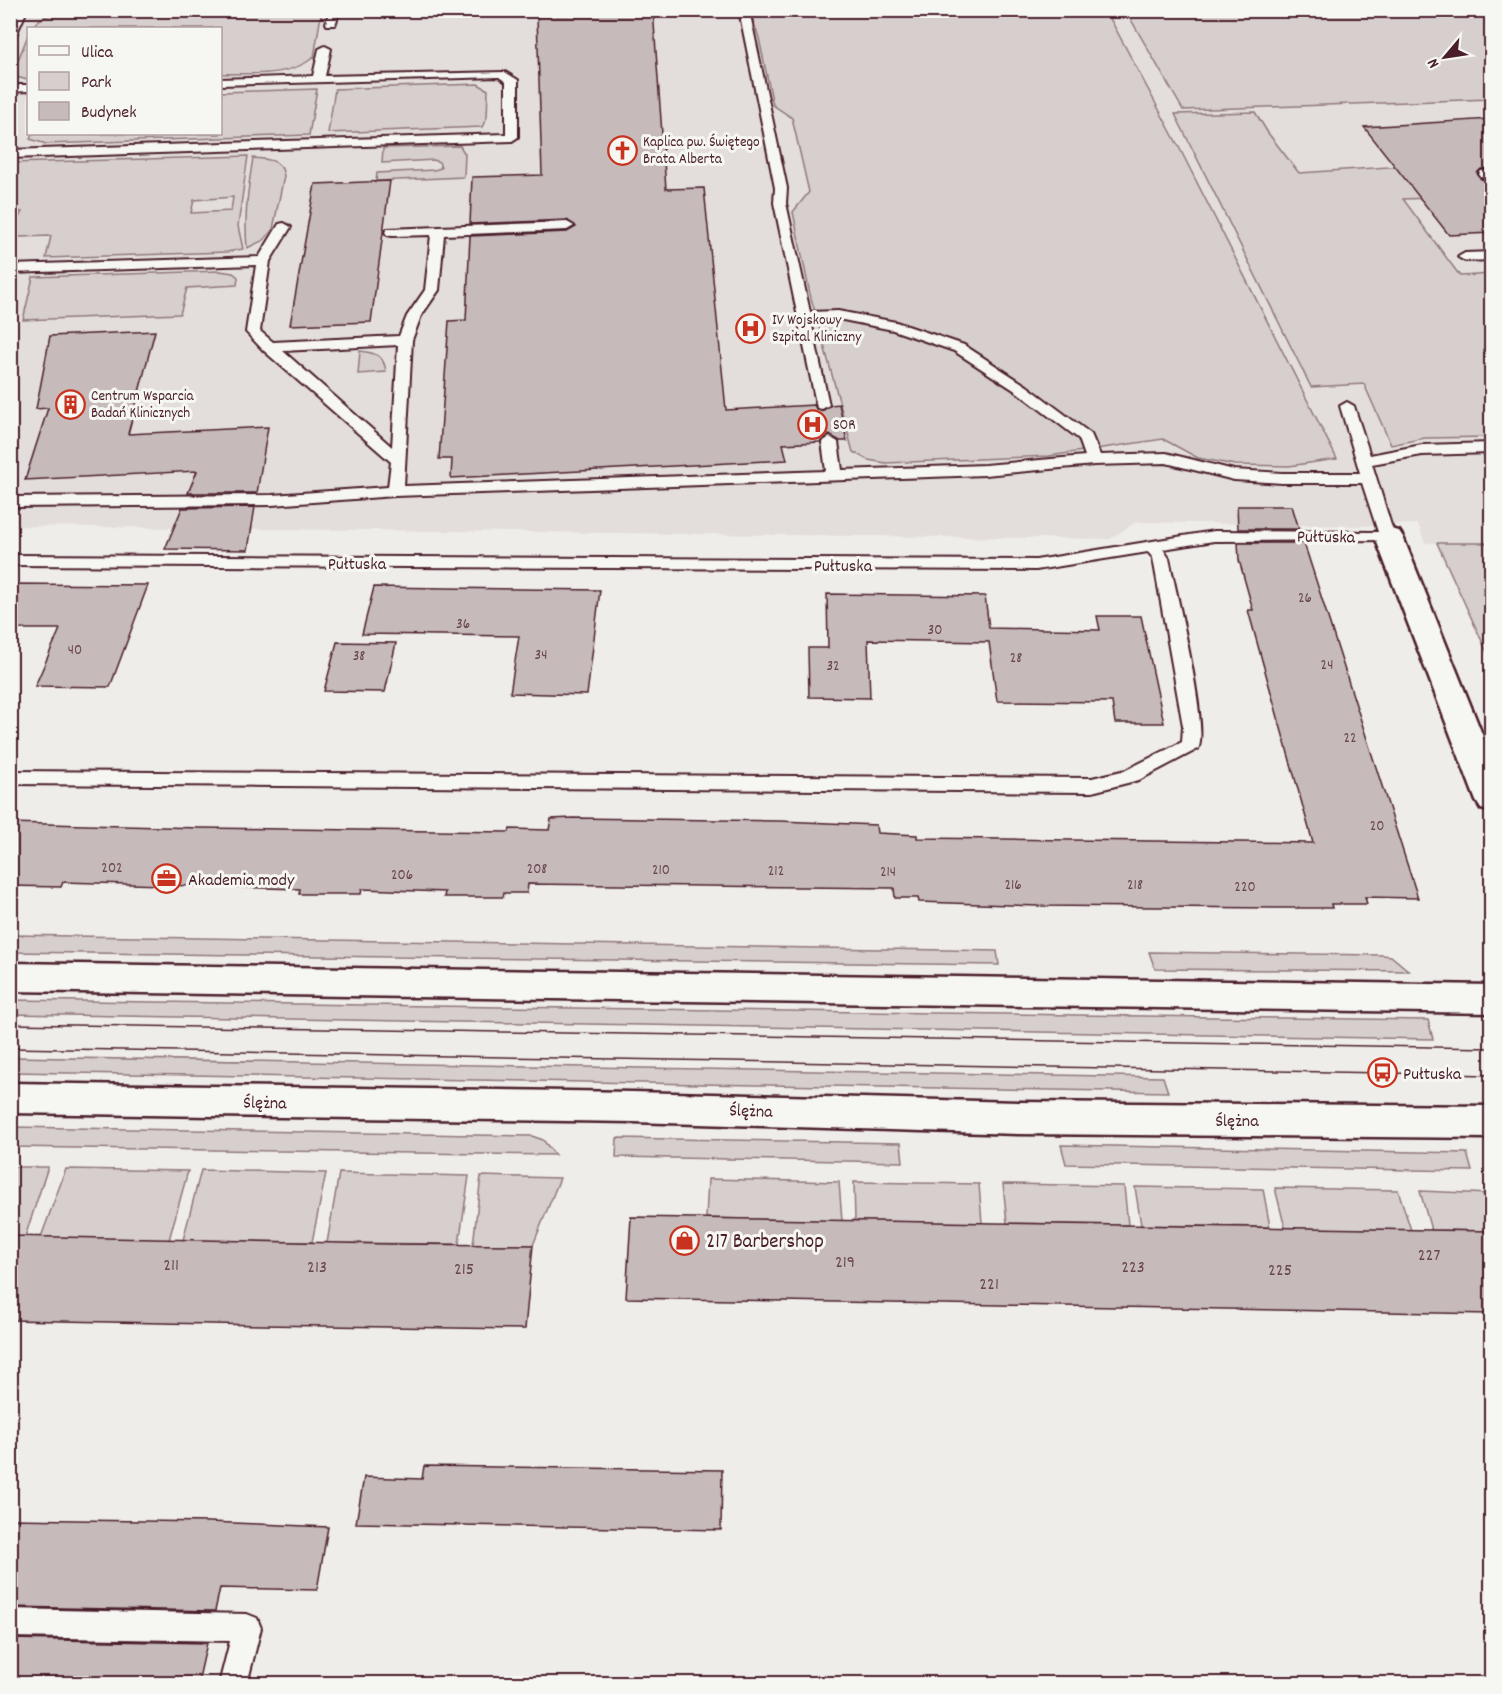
<svg xmlns="http://www.w3.org/2000/svg" width="1502" height="1694" font-family="Dekko,sans-serif">
<rect width="100%" height="100%" fill="#efedea"/>
<filter id="ink" filterUnits="userSpaceOnUse"><feTurbulence type="fractalNoise" baseFrequency=".0167" numOctaves="2"/><feDisplacementMap in="SourceGraphic" scale="12" xChannelSelector="R" yChannelSelector="G"/><feConvolveMatrix kernelMatrix="1 2 1 2 8 2 1 2 1" color-interpolation-filters="sRGB"/></filter>
<g filter="url(#ink)">
<path fill="#e3dedc" fill-rule="evenodd" d="M11,11H1491V543H1425L1418,524L1359,526L1136,522L1110,539L11,526ZM28,28H220V134H28Z"/>
<g fill="#d7cfce" stroke="#90777c" stroke-width="1.5" fill-rule="evenodd">
<path d="M318,11L321,15L314,57C288,78 252,73 221,74L220,28H32C38,16 53,15 65,11Z"/>
<path d="M750,11H1106L1179,147L1337,459L1289,466L1235,465L1198,458L1163,439L1049,456L886,463L868,460L853,452L810,294L793,212L809,192L792,118L773,105L759,38Z"/>
<path d="M1126,11H1491V99L1183,110Z"/>
<path d="M28,35V80L16,77L13,73Z"/>
<path d="M478,84L488,90L487,117L482,127L328,133L335,89Z"/>
<path d="M317,89L309,135L46,144L30,139L32,134H220L221,92Z"/>
<path d="M1255,112L1268,133L1299,173L1464,162L1491,193V196L1403,199L1460,276L1491,274V437L1425,438L1391,445L1364,384L1311,387L1175,114Z"/>
<path d="M460,146L465,154L464,177L376,181L377,173L434,170L441,168L439,162L434,160L382,163L383,148Z"/>
<path d="M248,156L238,226L243,249L227,252L46,258L51,236L19,237L11,256V223H16L22,212L11,211V163ZM233,197L231,211L191,213L194,200Z"/>
<path d="M253,158C267,159 282,159 284,176L273,229L264,240L247,248C244,217 248,188 253,158Z"/>
<path d="M220,271L233,273L238,277L237,285L187,288L180,314L23,320L33,277Z"/>
<path d="M360,351C376,353 384,355 386,372L358,374Z"/>
<path d="M1437,543H1491V661Z"/>
<path d="M11,935L946,950L997,951L999,965L11,952Z"/>
<path d="M1149,952L1382,955L1391,956L1409,971L1155,969Z"/>
<path d="M11,1000L1428,1020L1433,1039L11,1014Z"/>
<path d="M11,1057L1163,1077L1168,1092L11,1072Z"/>
<path d="M11,1127L532,1136L543,1140L555,1155L11,1147Z"/>
<path d="M617,1138L901,1143L903,1162L616,1157Z"/>
<path d="M1061,1145L1467,1153L1472,1171L1066,1164Z"/>
<path d="M11,1167H48L25,1237H11Z"/>
<path d="M66,1169L188,1171L169,1240L41,1237Z"/>
<path d="M201,1170L326,1173L312,1242L183,1240Z"/>
<path d="M339,1173L469,1176L459,1244L327,1243Z"/>
<path d="M481,1176L560,1178L533,1245H473Z"/>
<path d="M708,1179L839,1182L842,1221L706,1218Z"/>
<path d="M854,1182L979,1184L982,1223L855,1221Z"/>
<path d="M1003,1184L1124,1186L1128,1225L1007,1223Z"/>
<path d="M1135,1187L1263,1189L1270,1227L1141,1225Z"/>
<path d="M1275,1188L1398,1190L1411,1230L1285,1228Z"/>
<path d="M1420,1191L1491,1194V1239L1489,1231L1431,1230Z"/>
</g>
<g fill="#c6babb" stroke="#4a1f2b" stroke-width="1.5">
<path d="M583,10H653L666,189L704,188L726,410L814,405L817,410L822,411L831,405L839,404L847,441H840L829,435L820,442L783,444L787,460L451,478L452,459H439L449,321L466,320L470,236L567,232L576,227L567,220L470,224L472,177L542,175L537,16L583,14Z"/>
<path d="M1491,119V168L1481,169L1477,173L1481,179L1491,180V233L1449,235L1364,127Z"/>
<path d="M390,181L371,322L290,325L315,184Z"/>
<path d="M155,331L128,434L268,427L257,493H188L197,471L25,480L48,408L36,409L50,336Z"/>
<path d="M1237,506H1292L1299,529H1238Z"/>
<path d="M255,507L248,550L165,549L182,508Z"/>
<path d="M1238,543H1304L1418,898L1365,897L1367,904H1331L1332,908H1277L1038,906L919,902L918,898H895L894,888L528,884L527,893H504L503,897H444L445,892L362,889L361,894H299L300,889L63,882L61,887L10,886V823L200,828L509,832L510,829L549,830L551,819L573,818L780,821L876,825L877,833L917,835V838L1313,843L1248,610H1253L1239,560Z"/>
<path d="M10,584L148,585L110,687L35,686L60,629H10Z"/>
<path d="M374,587L600,590L587,695L510,693L519,636L362,634Z"/>
<path d="M827,594L985,596L989,628L1100,630L1097,616H1141L1164,723H1115L1112,702L997,701L989,642L868,640L870,698L809,697L808,648H828Z"/>
<path d="M337,642L396,643L385,692L324,691Z"/>
<path d="M631,1217L1491,1231V1314L626,1298Z"/>
<path d="M10,1236L389,1244L533,1245L525,1329L262,1325L10,1320Z"/>
<path d="M424,1466L722,1470L721,1530L356,1523L364,1477L422,1479Z"/>
<path d="M10,1519L209,1522L328,1527L317,1590L220,1588L215,1611L10,1607Z"/>
<path d="M10,1639L207,1643L198,1683H10Z"/>
</g>
<g fill="none" stroke-linecap="round" stroke-linejoin="round">
<defs>
<g id="service">
<path d="M16,10H27L16,35L10,38V23Z"/>
<path d="M325,10H336L338,16L335,25H327L326,23L328,16Z"/>
<path d="M739,10H749L787,188L786,203L810,312L838,311L896,322L964,345L1027,386L1091,434L1100,455L1166,453L1234,470L1282,473H1360L1340,406L1347,402L1354,406L1370,455L1422,445L1492,443V453L1422,455L1372,464L1391,525L1397,537L1395,540L1214,541L1163,549L1169,558C1175,588 1210,729 1198,749L1139,780L1092,792L10,784V771L1092,778L1126,770L1182,742L1183,726L1153,558L1148,552L1036,570L10,565V555L1036,560L1214,531L1378,532L1362,483H1282L1234,480L1166,463L1094,465L985,475L395,496L272,505L10,507V497L272,495L388,487L391,462L263,350L246,332L256,265L10,273V265L259,257L279,224L284,223L291,227L270,261L260,331L273,342L399,336L407,316L425,290L431,235L392,236L387,235L385,232L387,229L567,222L574,226L567,230L444,235L439,290L421,316L412,340L404,486L826,471L822,442L830,437L838,442L842,470L985,465L1085,456L1079,439L1017,392L954,351L893,330L838,319L811,321L829,405L822,409L817,408L774,203L775,188ZM398,345L392,447L283,351Z"/>
<path d="M325,46L331,49L325,76L505,72L518,80V137L512,141L10,158V150L506,134V82L499,77L220,85V79L313,76L319,49Z"/>
<path d="M10,85H28V91L10,92Z"/>
<path d="M1492,170V178L1481,177L1479,174L1481,171Z"/>
<path d="M1492,252V260L1465,261L1458,257L1465,253Z"/>
<path d="M10,1609L247,1614L257,1618L261,1628L247,1684H219L230,1641L10,1637Z"/>
</g>
<path id="minor" d="M1389,529L1399,531L1403,537L1492,759V812L1481,809L1476,801L1375,537L1379,531Z"/>
<g id="secondary">
<path d="M10,963L1492,985V1013L10,991Z"/>
<path d="M10,1083L633,1092L1018,1102L1492,1106V1138L1018,1134L633,1122L10,1113Z"/>
</g>
</defs>
<use href="#service" stroke="#4a1f2b" stroke-width="4"/>
<use href="#minor" stroke="#4a1f2b" stroke-width="5"/>
<use href="#secondary" stroke="#4a1f2b" stroke-width="5"/>
<use href="#service" fill="#f6f6f2" fill-rule="evenodd"/>
<use href="#minor" fill="#f6f6f2" fill-rule="evenodd"/>
<use href="#secondary" fill="#f6f6f2" fill-rule="evenodd"/>
<g stroke="#4a1f2b" stroke-width="1.5">
<path d="M10,1024L1492,1048"/>
<path d="M10,1048L1492,1075"/>
</g>
</g>
</g>
<defs>
<symbol id="church-ring" viewBox="-11 -11 22 22"><circle r="9.5" fill="#f6f6f2" stroke="#c8321e" stroke-width="1.5"/><path d="M-1.2-6h2.4v3.5h3.3v2.4h-3.3V6h-2.4V-.1h-3.3v-2.4h3.3Z" fill="#c8321e"/></symbol>
<symbol id="hospital-ring" viewBox="-11 -11 22 22"><circle r="9.5" fill="#f6f6f2" stroke="#c8321e" stroke-width="1.5"/><path d="M-5-5h3v3.5h4V-5h3V5h-3V1.5h-4V5h-3Z" fill="#c8321e"/></symbol>
<symbol id="building-ring" viewBox="-11 -11 22 22"><circle r="9.5" fill="#f6f6f2" stroke="#c8321e" stroke-width="1.5"/><path d="M-4-6H4V6H1V3H-1V6H-4ZM-2.5-4.3h1.7v1.8h-1.7ZM.8-4.3h1.7v1.8H.8ZM-2.5-1h1.7V.8h-1.7ZM.8-1h1.7V.8H.8Z" fill="#c8321e"/></symbol>
<symbol id="office-ring" viewBox="-11 -11 22 22"><circle r="9.5" fill="#f6f6f2" stroke="#c8321e" stroke-width="1.5"/><path d="M-6-3h4V-5.5h4V-3h4V5H-6ZM-1-4.5V-3h2v-1.5ZM-6 0V1H6V0Z" fill="#c8321e"/></symbol>
<symbol id="bus-ring" viewBox="-11 -11 22 22"><circle r="9.5" fill="#f6f6f2" stroke="#c8321e" stroke-width="1.5"/><path d="M-5-6H5V4H4V6H2V4H-2V6H-4V4H-5ZM-3.5-4V0h7V-4ZM-3.5 1.2v1.5H-2V1.2ZM2 1.2v1.5H3.5V1.2Z" fill="#c8321e"/></symbol>
<symbol id="shop-ring" viewBox="-11 -11 22 22"><circle r="9.5" fill="#f6f6f2" stroke="#c8321e" stroke-width="1.5"/><path d="M-5-2.5h2.3a2.7 3.5 0 0 1 5.4 0H5L5.5 6h-11ZM-1.5-2.5h3a1.5 2.3 0 0 0-3 0Z" fill="#c8321e"/></symbol>
</defs>
<g fill-rule="evenodd">
<use href="#church-ring" x="606" y="134" width="33" height="33"/>
<use href="#hospital-ring" x="734" y="312" width="33" height="33"/>
<use href="#building-ring" x="54" y="388" width="33" height="33"/>
<use href="#hospital-ring" x="796" y="408" width="33" height="33"/>
<use href="#office-ring" x="150" y="862" width="33" height="33"/>
<use href="#bus-ring" x="1366" y="1056" width="33" height="33"/>
<use href="#shop-ring" x="668" y="1224" width="33" height="33"/>
</g>
<g text-anchor="middle" stroke-width="6" stroke-linejoin="round" paint-order="stroke">
<g font-size="15" fill="#4a1f2b" stroke="#f6f6f2" text-anchor="start">
<text x="643" y="146">Kaplica pw. Świętego<tspan x="643" dy="17">Brata Alberta</tspan></text>
<text x="772" y="324">IV Wojskowy<tspan x="772" dy="17">Szpital Kliniczny</tspan></text>
<text x="91" y="400">Centrum Wsparcia<tspan x="91" dy="17">Badań Klinicznych</tspan></text>
<text x="833" y="429">SOR</text>
</g>
<g font-size="15" fill="#69464f">
<text x="1305" y="602">26</text>
<text x="463" y="628">36</text>
<text x="935" y="634">30</text>
<text x="75" y="654">40</text>
<text x="541" y="659">34</text>
<text x="359" y="660">38</text>
<text x="1016" y="662">28</text>
<text x="1327" y="669">24</text>
<text x="833" y="670">32</text>
<text x="1350" y="742">22</text>
<text x="1377" y="830">20</text>
<text x="112" y="872">202</text>
<text x="537" y="873">208</text>
<text x="661" y="874">210</text>
<text x="776" y="875">212</text>
<text x="888" y="876">214</text>
<text x="402" y="879">206</text>
<text x="1013" y="889">216</text>
<text x="1135" y="889">218</text>
<text x="1245" y="891">220</text>
</g>
<g font-size="18" fill="#4a1f2b" stroke="#f6f6f2">
<text transform="translate(1326 536) rotate(1)" y="6">Pułtuska</text>
<text x="357" y="569">Pułtuska</text>
<text x="843" y="571">Pułtuska</text>
<text transform="translate(265 1102) rotate(1)" y="6">Ślężna</text>
<text transform="translate(751 1110) rotate(2)" y="6">Ślężna</text>
<text x="1237" y="1126">Ślężna</text>
</g>
<g font-size="18" fill="#4a1f2b" stroke="#f6f6f2" text-anchor="start">
<text x="188" y="885">Akademia mody</text>
<text x="1403" y="1079">Pułtuska</text>
</g>
<g font-size="18" fill="#69464f">
<text x="1429" y="1260">227</text>
<text x="845" y="1267">219</text>
<text x="171" y="1270">211</text>
<text x="317" y="1272">213</text>
<text x="1133" y="1272">223</text>
<text x="464" y="1274">215</text>
<text x="1280" y="1275">225</text>
<text x="989" y="1289">221</text>
</g>
<g font-size="21" fill="#4a1f2b" stroke="#f6f6f2" text-anchor="start">
<text x="706" y="1247">217 Barbershop</text>
</g>
</g>
<rect width="1502" height="1694" fill="none" stroke="#f6f6f2" stroke-width="36"/>
<rect x="18" y="18" width="1466" height="1658" fill="none" stroke="#4a1f2b" stroke-width="2" filter="url(#ink)"/>
<rect x="27" y="27" width="195" height="108" fill="#f6f6f2" stroke="#b1a0a2" stroke-width="1.5"/>
<rect x="39" y="46" width="30" height="9" fill="#f6f6f2" stroke="#b1a0a2" stroke-width="1.5"/>
<text x="81" y="57" font-size="18" fill="#4a1f2b">Ulica</text>
<rect x="39" y="72" width="30" height="18" fill="#d7cfce" stroke="#b1a0a2" stroke-width="1.5"/>
<text x="81" y="87" font-size="18" fill="#4a1f2b">Park</text>
<rect x="39" y="102" width="30" height="18" fill="#c6babb" stroke="#b1a0a2" stroke-width="1.5"/>
<text x="81" y="117" font-size="18" fill="#4a1f2b">Budynek</text>
<g transform="translate(1445 57) rotate(241)" stroke="#f6f6f2" stroke-width="4.5" paint-order="stroke">
<path d="M0-4.5L10 22L0 15L-10 22Z" fill="#4a1f2b"/>
<text y="-9" font-size="16" font-weight="bold" text-anchor="middle" fill="#4a1f2b">N</text>
</g>
</svg>
